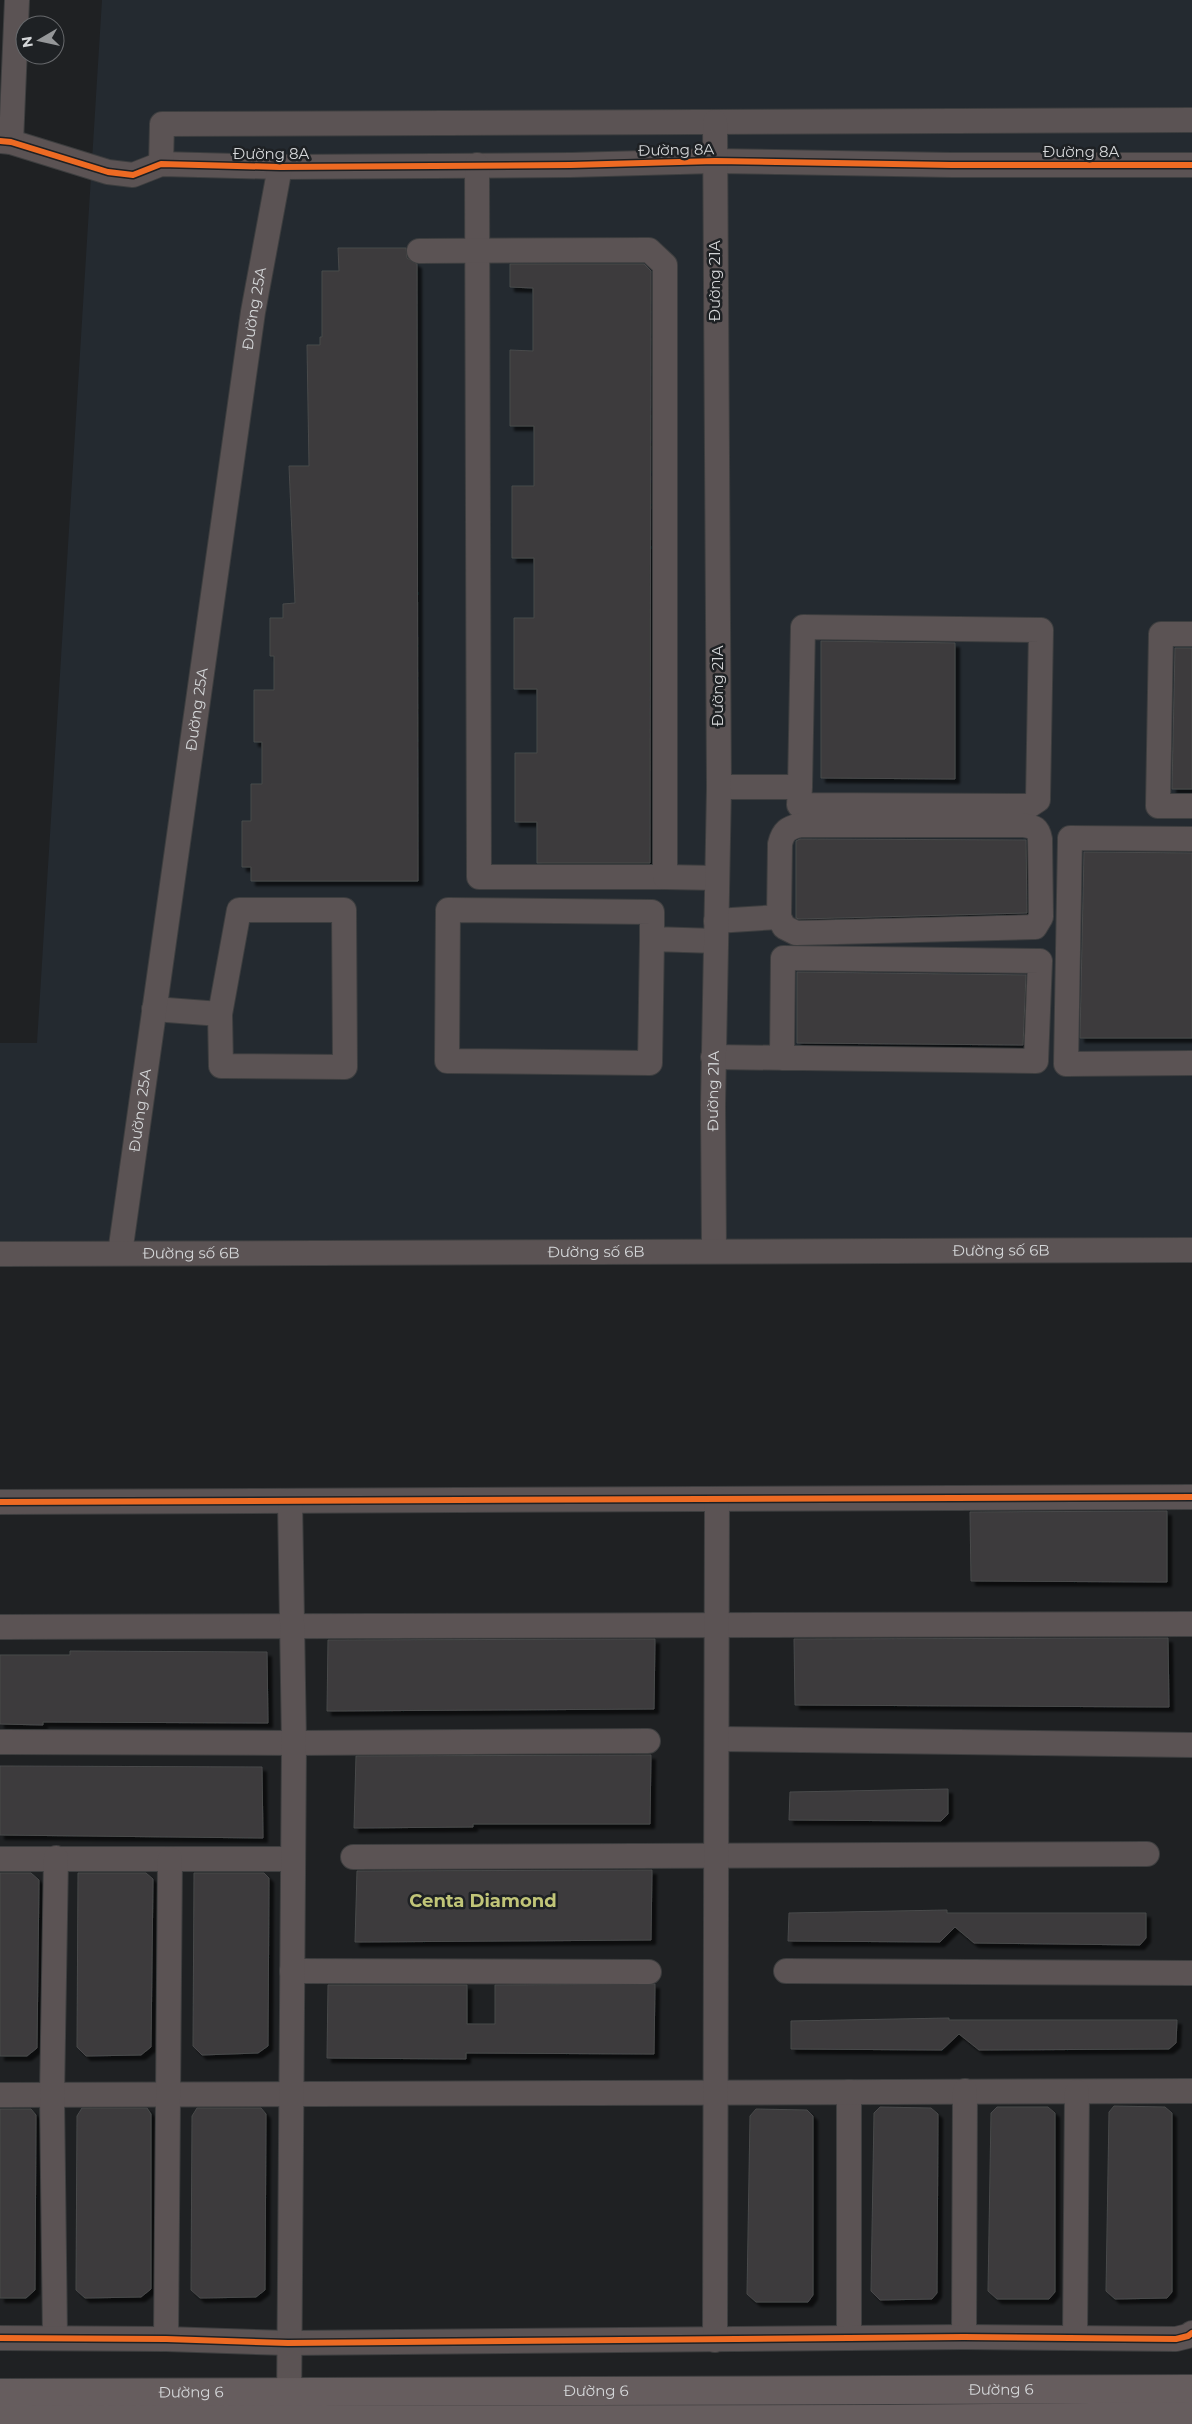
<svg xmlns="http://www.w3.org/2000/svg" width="1192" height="2424" font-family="Montserrat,sans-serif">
<defs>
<filter id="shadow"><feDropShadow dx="4.5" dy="4.5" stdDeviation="1" flood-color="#0009"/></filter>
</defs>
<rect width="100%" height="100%" fill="#1f2123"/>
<path fill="#242a30" d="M102,0H1192V1246L0,1248V1043H37Z"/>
<g fill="#3c3b3c" stroke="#494a4b" filter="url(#shadow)">
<path d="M338,248H406L407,258L417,264L418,881H251V867H242V821H251V784H262V742H254V690H274V656H270V618H283V604L295,603L289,466H309L307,345H320V337H322V271H339Z"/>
<path d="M510,264H644L651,271L650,863H537V822H515V753H537V689H514V618H534V558H512V486H534V426H510V350L533,351V288L510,287Z"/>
<path d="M821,641L955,643V779L821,778Z"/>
<path d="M1175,648H1192V789H1172Z"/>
<path d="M800,839L1026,840L1027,913L799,919L796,918V841Z"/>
<path d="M1084,852L1192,853V1038H1080Z"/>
<path d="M797,972L1026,975L1023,1045L797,1043Z"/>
<path d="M1167,1511V1582L971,1581L970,1512Z"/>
<path d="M1168,1638L1169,1707L795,1705L794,1639Z"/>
<path d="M655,1639L654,1709L327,1711L328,1640Z"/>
<path d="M70,1651L267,1652L268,1723L43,1722V1725L0,1724V1655H70Z"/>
<path d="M651,1755L650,1824H473V1827L354,1828L356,1756Z"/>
<path d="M0,1766L262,1767L263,1838L0,1835Z"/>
<path d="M948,1789V1814L941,1821L789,1820L790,1792Z"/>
<path d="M652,1870L651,1940L355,1942L357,1871Z"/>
<path d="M0,1873H31L39,1880L37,2048L27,2056H0Z"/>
<path d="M78,1873H146L153,1879L151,2047L141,2055L86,2056L77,2047Z"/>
<path d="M194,1873H264L269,1878L268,2046L258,2053L202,2055L193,2046Z"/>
<path d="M947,1910V1913H1146V1938L1140,1945L974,1943L955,1927L940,1942L788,1941L789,1913Z"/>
<path d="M655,1984L654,2054L466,2053V2059L327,2058L328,1985H467V2024H495V1985Z"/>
<path d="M949,2018V2020H1177L1176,2043L1169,2049L979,2050L959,2034L942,2050L791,2049V2021Z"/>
<path d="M1114,2106L1165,2107L1172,2113V2292L1167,2298L1115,2299L1106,2291L1109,2112Z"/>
<path d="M880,2107L931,2108L938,2114L937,2293L932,2299L880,2300L871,2291L874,2113Z"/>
<path d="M997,2107H1048L1055,2113V2292L1049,2299H997L988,2291L991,2113Z"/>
<path d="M82,2108H147L151,2114V2289L141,2297L85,2298L76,2290L77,2116Z"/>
<path d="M197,2108H261L266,2114L265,2290L256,2297L200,2298L191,2290L192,2116Z"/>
<path d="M0,2109H31L36,2115L35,2290L26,2298H0Z"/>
<path d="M756,2109L807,2110L813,2116V2295L808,2302H756L747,2294L750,2116Z"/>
</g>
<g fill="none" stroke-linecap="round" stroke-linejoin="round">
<defs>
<g id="minor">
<path d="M0,141L11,142L108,172L133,175L161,164L280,167L571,165L715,161L951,165H1192"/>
<path d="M11,142L17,0"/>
<path d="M161,164L162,124L1192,120"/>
<path d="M477,165L479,877H665"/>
<path d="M419,251L649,250L665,265V877L717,878"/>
<path d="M1192,634H1161L1158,806H1192"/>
<path d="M719,787H800L799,805L1029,806L1038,800L1041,630L803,627L800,787"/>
<path d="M1192,839L1070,838L1066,1064L1192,1063"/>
<path d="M716,921L779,917L784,927L796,933L1035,927L1041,917L1040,839C1038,828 1035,827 1023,825H800C788,828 783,831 780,844L779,917"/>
<path d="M652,939V912L448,910L447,1061L650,1063L652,939L716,941"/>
<path d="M154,1009L220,1014L221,1066L345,1067L344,910H239L220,1014"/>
<path d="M713,1057L1036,1061L1040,961L783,958L782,1058"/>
<path id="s1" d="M714,1251L713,1105L719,787L715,122"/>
<path id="s2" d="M120,1253L253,312L280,167"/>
<path id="s3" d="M0,1254L1192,1250"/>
<path d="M0,1502L1192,1497"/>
<path d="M0,1627L1192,1624"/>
<path d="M718,1739L1192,1745"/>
<path d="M0,1742L294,1743L648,1741"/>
<path d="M353,1857L1147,1854"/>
<path d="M0,1859H293"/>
<path d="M292,1971L649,1972"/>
<path d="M786,1971L1192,1973"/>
<path d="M849,2092V2338"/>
<path d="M0,2095L1192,2091"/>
<path d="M55,2337L52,2096L56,1858"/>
<path d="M964,2337L965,2091"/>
<path d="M0,2338L166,2339L288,2343L964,2337L1176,2339L1188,2336L1192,2333"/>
<path d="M1075,2338L1077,2092"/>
<path d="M166,2339L170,1859"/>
<path d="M715,2340L717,1500"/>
<path d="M289,2410L294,1743L290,1501"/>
</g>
<g id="major">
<path id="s4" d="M0,2393L1192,2389"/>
<path d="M0,2420L888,2419L1192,2416"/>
</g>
</defs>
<use href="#minor" stroke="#3d3e3f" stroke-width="26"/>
<use href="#major" stroke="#3d3e3f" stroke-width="30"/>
<use href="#minor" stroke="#5b5354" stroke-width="24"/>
<use href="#major" stroke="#665d5e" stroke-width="28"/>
<defs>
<g id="cycleway">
<path d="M0,141L11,142L108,172L133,175L161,164L280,167L571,165L715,161L951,165H1192"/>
<path d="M0,1502L1192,1497"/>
<path d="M0,2338L166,2339L288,2343L964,2337L1176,2339L1188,2336L1192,2333"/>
</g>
</defs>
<use href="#cycleway" stroke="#1e2124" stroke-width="9"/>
<use href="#cycleway" stroke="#ed6a23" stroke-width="6"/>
</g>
<g text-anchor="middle" stroke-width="5" stroke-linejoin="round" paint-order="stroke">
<g font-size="15" fill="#d4d6d8" stroke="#1e2124">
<text transform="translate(676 150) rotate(-1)" y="5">Đường 8A</text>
<text x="1081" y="157">Đường 8A</text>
<text x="271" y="159">Đường 8A</text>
<text transform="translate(715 281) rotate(-90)" y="5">Đường 21A</text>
<text dy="5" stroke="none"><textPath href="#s2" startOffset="954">Đường 25A</textPath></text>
<text transform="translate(718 686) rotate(-90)" y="5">Đường 21A</text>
<text dy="5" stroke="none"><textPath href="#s2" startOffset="549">Đường 25A</textPath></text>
<text dy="5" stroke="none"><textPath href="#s1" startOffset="160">Đường 21A</textPath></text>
<text dy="5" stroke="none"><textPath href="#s2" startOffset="144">Đường 25A</textPath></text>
<text dy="5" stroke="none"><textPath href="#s3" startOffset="1001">Đường số 6B</textPath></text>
<text dy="5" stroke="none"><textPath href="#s3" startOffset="596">Đường số 6B</textPath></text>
<text dy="5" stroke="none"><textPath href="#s3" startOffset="191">Đường số 6B</textPath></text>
<text dy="5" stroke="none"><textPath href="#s4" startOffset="1001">Đường 6</textPath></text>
<text dy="5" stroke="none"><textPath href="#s4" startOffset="596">Đường 6</textPath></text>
<text dy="5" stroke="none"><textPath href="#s4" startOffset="191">Đường 6</textPath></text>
</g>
<g font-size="18" font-weight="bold" fill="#c1c578" stroke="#1e2124">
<text x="483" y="1907">Centa Diamond</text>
</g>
</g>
<g transform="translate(40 40) rotate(261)"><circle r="24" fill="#1e2124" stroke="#67696c"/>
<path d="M0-4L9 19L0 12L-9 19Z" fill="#959799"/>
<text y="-8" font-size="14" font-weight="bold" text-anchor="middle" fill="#d4d6d8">N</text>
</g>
</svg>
